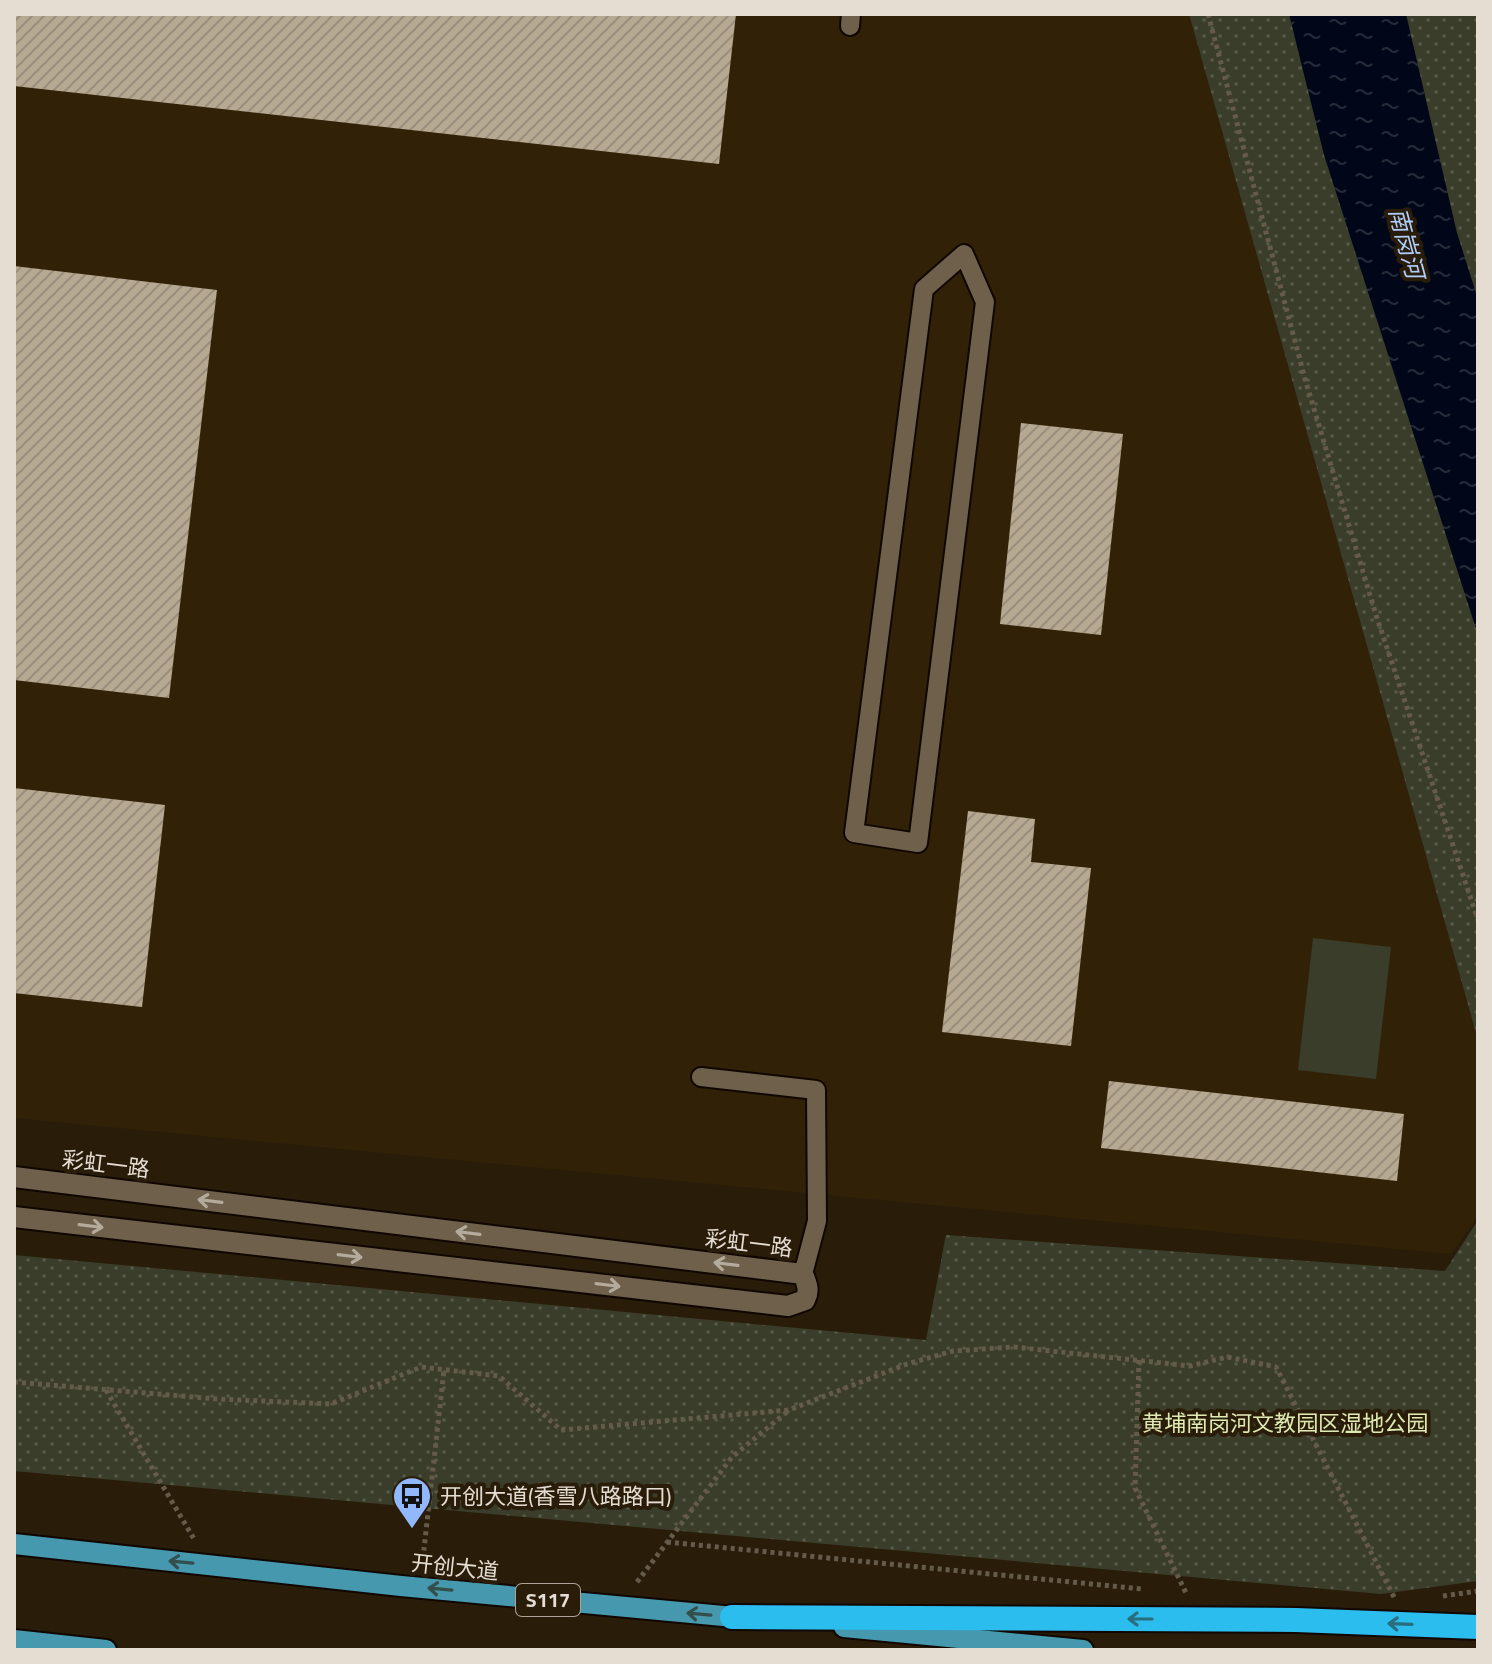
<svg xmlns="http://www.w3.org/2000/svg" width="1492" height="1664" font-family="'Titillium Web','Noto Sans SC',sans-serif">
<defs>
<pattern id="park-dots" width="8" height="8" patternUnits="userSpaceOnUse" patternTransform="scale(2)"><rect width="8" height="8" fill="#393d29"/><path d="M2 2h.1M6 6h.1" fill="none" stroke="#565947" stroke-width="1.8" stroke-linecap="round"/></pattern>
<pattern id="water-ripples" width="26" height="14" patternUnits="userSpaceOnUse" patternTransform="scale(2)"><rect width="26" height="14" fill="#010718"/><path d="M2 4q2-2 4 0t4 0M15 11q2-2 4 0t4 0" fill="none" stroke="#262b39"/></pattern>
<pattern id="building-hatch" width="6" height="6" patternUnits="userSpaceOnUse" patternTransform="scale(2)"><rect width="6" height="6" fill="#b6a891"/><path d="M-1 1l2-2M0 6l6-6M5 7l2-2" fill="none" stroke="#9a8e7c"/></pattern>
</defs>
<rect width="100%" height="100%" fill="#291d0a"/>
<path fill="#312207" d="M14,14H1189L1478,1040V1216L1451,1254L14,1118Z"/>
<g fill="url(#park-dots)">
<path d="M1189,14H1478V1040Z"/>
<path d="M1478,1220V1581L1381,1594L14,1471V1255L926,1340L946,1235L1445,1271Z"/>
</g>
<path fill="#393d29" d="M1313,938L1391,947L1376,1079L1298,1070Z"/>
<path fill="url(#water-ripples)" d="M1289,14H1406L1457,233L1478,299V635L1324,155Z"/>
<g fill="url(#building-hatch)">
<path d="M14,14H736L719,164L14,86Z"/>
<path d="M14,266L217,290L169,698L14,680Z"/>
<path d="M1021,423L1123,434L1101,635L1000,624Z"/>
<path d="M14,788L165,805L142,1007L14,993Z"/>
<path d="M968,811L1035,819L1031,862L1091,868L1071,1046L942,1032Z"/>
<path d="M1109,1081L1404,1114L1397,1181L1101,1148Z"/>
</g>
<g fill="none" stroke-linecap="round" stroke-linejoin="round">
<defs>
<g id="service">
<path d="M850,26L851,14"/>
<path d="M964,254L985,302L918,843L854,833L924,289Z"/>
<path d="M701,1077L816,1090L817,1221L803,1274"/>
</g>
<path id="tertiary" d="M14,1177L803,1274C807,1284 810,1290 805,1300L788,1306L14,1217"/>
<g id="primary">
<path d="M14,1544L401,1586L745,1618"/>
<path d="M844,1627L1083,1650"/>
<path d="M14,1640L106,1650"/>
</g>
<path id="motorway" d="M732,1617L1296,1620L1478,1627"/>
</defs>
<use href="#service" stroke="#110700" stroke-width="22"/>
<use href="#tertiary" stroke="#110700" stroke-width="24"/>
<use href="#primary" stroke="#110700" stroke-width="24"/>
<use href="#motorway" stroke="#110700" stroke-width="28"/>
<g stroke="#655b4a" stroke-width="5" stroke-dasharray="4 4" stroke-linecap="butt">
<path d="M1208,14L1305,379L1376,615L1478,920"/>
<path d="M1139,1360L1135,1488L1186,1593"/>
<path d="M14,1382L217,1399L331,1404L421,1367L499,1376L561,1430L789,1410L907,1364L953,1351L1014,1347L1190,1366L1227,1357L1276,1367L1395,1599"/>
<path d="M106,1390L194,1539"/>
<path d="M667,1542L1142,1589"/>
<path d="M422,1567L444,1370"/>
<path d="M637,1582L732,1457L788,1411"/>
<path d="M1443,1596L1478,1591"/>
</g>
<use href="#service" stroke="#6e604b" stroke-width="18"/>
<use href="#tertiary" stroke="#6e604b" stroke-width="20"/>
<use href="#primary" stroke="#4598ad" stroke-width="20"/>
<use href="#motorway" stroke="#2abdee" stroke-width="24"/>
</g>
<defs><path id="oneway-shaft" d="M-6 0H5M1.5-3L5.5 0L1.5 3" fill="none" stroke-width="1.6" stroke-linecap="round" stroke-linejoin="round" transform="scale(2)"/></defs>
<g stroke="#b5ab9c">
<use href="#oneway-shaft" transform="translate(210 1201) rotate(-173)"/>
<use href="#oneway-shaft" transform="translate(91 1226) rotate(7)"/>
<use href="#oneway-shaft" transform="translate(468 1233) rotate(-173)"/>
<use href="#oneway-shaft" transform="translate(350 1256) rotate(7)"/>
<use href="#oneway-shaft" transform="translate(726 1264) rotate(-173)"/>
<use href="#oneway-shaft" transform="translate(608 1285) rotate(7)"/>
</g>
<g stroke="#344e4b">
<use href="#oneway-shaft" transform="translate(181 1562) rotate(-175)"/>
<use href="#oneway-shaft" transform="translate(440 1589) rotate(-175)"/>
<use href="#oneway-shaft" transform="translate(699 1614) rotate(-175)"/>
</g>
<g stroke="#2a6d7c">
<use href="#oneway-shaft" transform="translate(1140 1619) rotate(-180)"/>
<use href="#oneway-shaft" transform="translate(1400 1624) rotate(-178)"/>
</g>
<defs>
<symbol id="bus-pin" viewBox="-11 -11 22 30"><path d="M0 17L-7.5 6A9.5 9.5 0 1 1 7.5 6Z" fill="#91b8fd" stroke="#291d0a"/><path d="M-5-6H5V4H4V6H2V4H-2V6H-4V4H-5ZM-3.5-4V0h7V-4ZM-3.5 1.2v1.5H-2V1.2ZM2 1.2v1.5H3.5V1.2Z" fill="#111"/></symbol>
</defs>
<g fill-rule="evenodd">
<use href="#bus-pin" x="390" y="1474" width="44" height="60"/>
</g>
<g text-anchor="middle" stroke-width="8" stroke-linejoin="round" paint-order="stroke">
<rect fill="#291d0a" stroke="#ada396" stroke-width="2" x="516" y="1584" width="64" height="32" rx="6"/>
<g font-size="20" font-weight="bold" fill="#e5ddd2">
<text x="548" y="1607">S117</text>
</g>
<g font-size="22" fill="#e5ddd2" stroke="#291d0a">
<text transform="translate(106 1164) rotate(7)" y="8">彩虹一路</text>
<text transform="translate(749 1243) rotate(7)" y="8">彩虹一路</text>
<text transform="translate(455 1567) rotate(6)" y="8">开创大道</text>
</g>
<g font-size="22" fill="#dfe9b2" stroke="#291d0a">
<text x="1285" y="1431">黄埔南岗河文教园区湿地公园</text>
</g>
<g font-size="22" fill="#e5ddd2" stroke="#291d0a" text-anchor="start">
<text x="440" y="1504">开创大道(香雪八路路口)</text>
</g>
<g font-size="24" font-style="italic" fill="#afcdfc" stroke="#291d0a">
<text transform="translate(1406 243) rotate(75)" y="8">南岗河</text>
</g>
</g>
<rect width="1492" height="1664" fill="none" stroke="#e5ddd2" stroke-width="32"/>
</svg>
